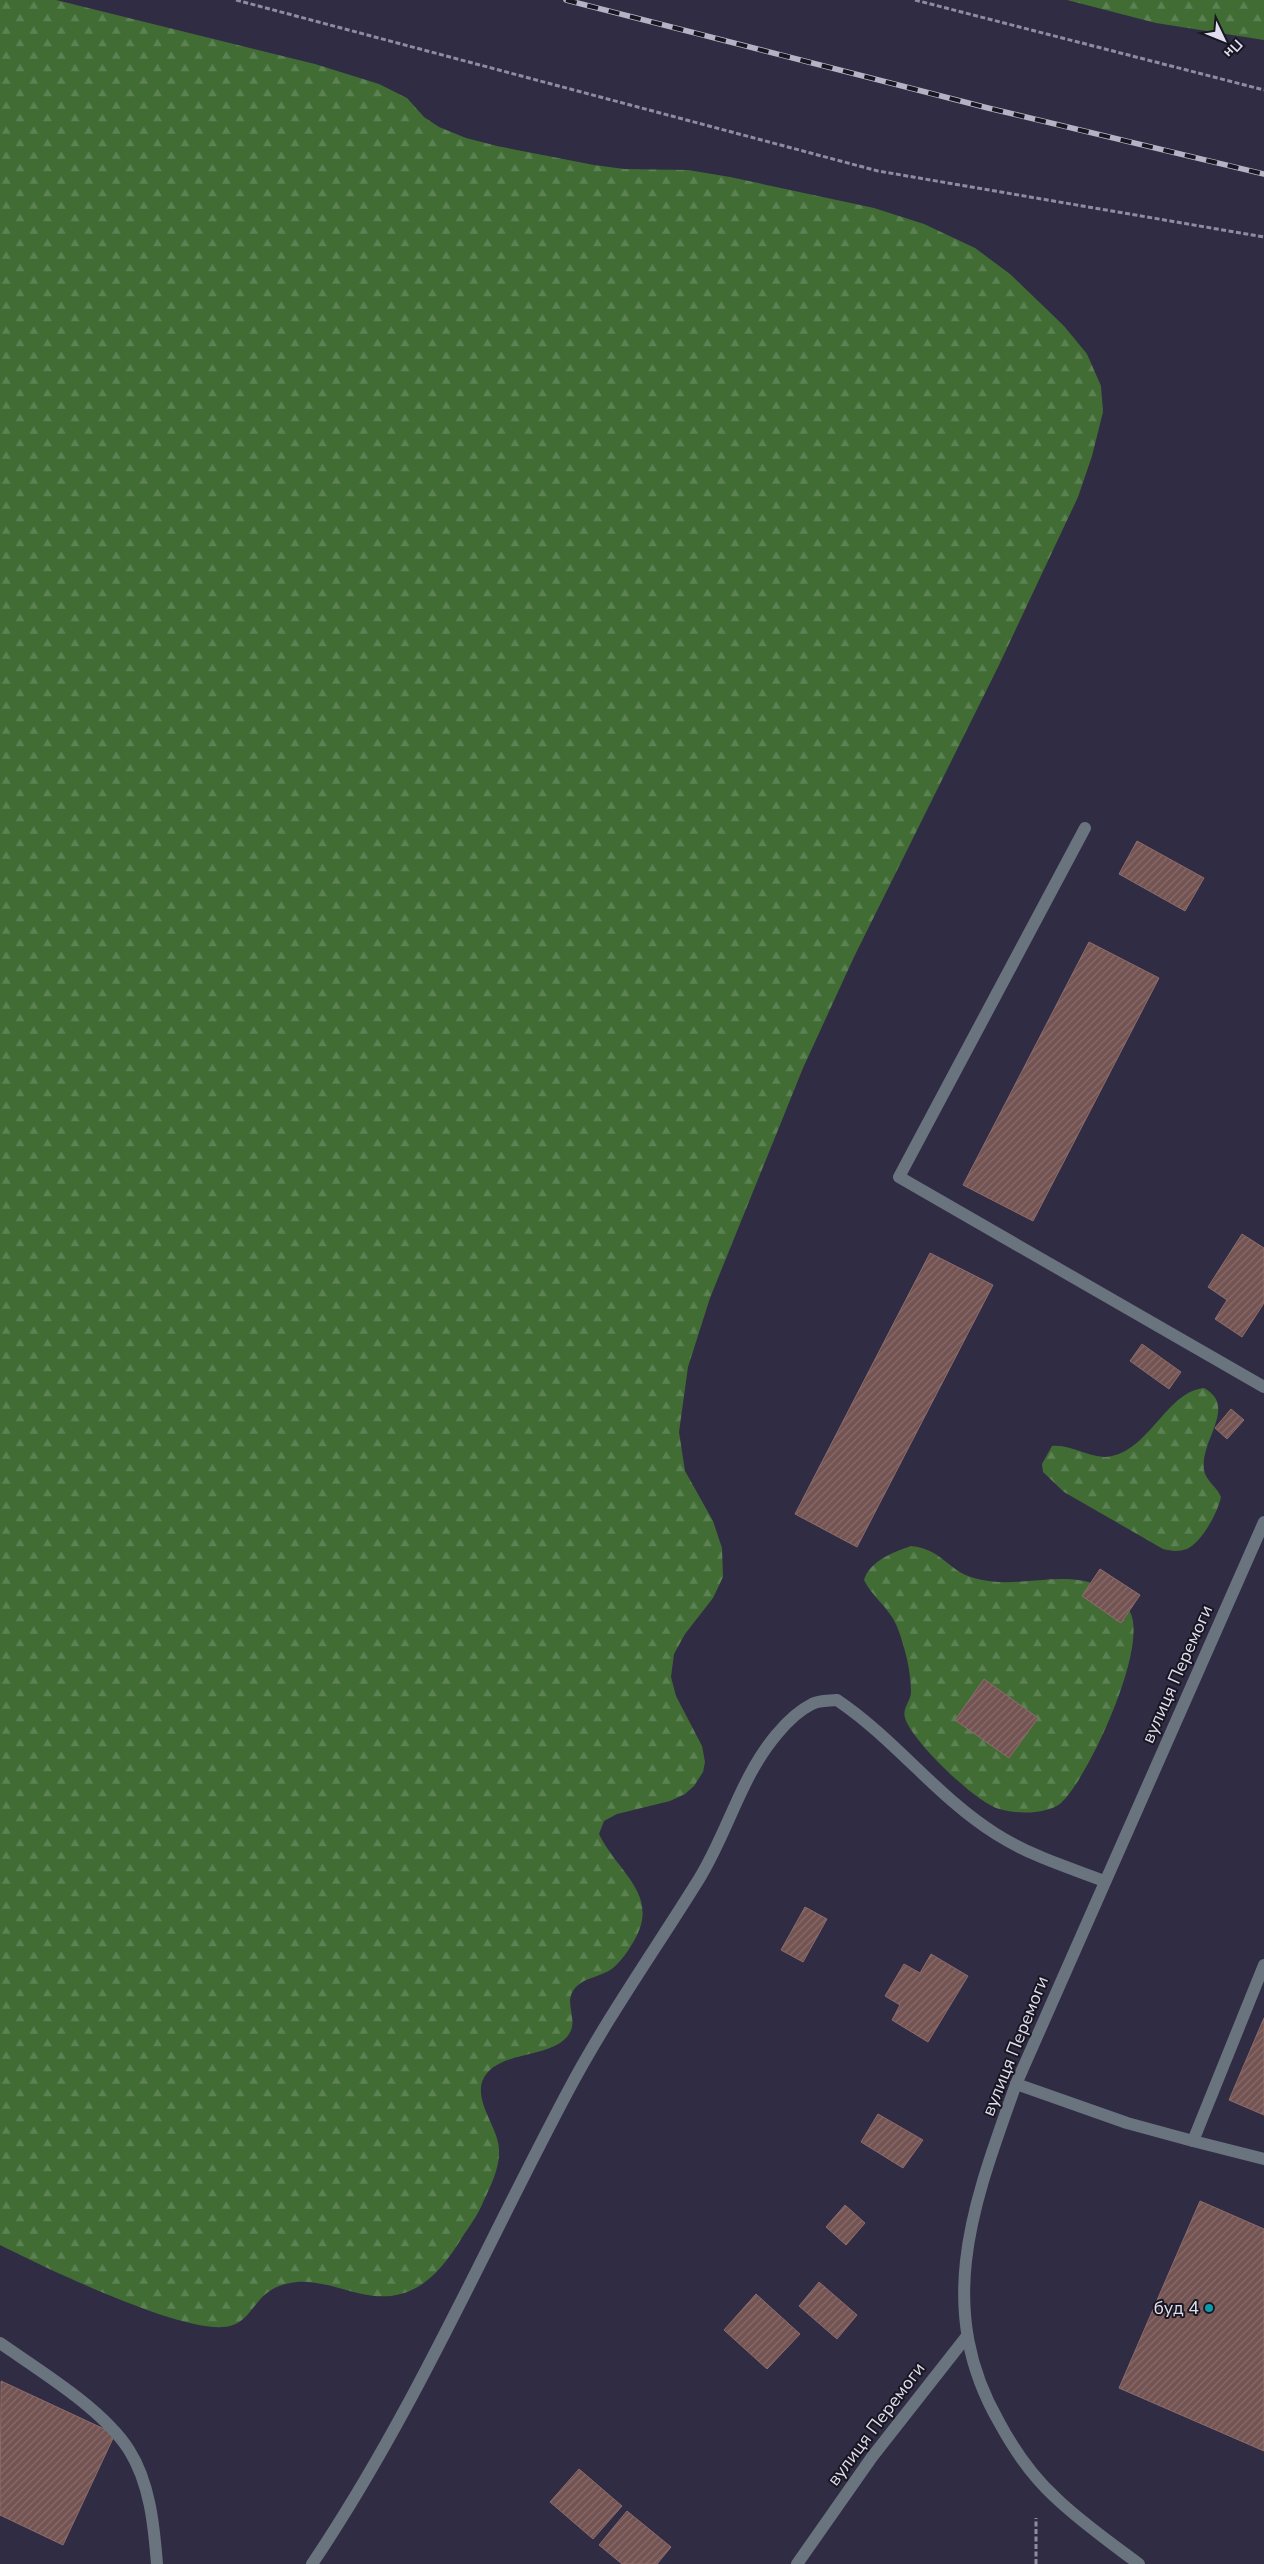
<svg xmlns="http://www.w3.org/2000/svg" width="1264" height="2564" font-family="'Nunito Sans',sans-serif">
<defs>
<pattern id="forest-firs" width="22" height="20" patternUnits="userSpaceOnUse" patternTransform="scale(1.25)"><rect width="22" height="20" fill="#416d35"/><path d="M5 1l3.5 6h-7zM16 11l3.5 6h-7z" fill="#5c8153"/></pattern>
<pattern id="building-hatch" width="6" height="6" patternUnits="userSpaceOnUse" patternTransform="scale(1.25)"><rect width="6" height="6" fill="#745452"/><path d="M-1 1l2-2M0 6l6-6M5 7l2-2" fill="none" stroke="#886c6b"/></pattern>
</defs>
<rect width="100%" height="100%" fill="#302c44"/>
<g fill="url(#forest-firs)">
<path d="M0,0H56L315,64L379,84L407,98L424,117L439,127L466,138L497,146L594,165L624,169L688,170L730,177L874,208L924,224L975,248L1010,274L1064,326L1087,354L1101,386L1103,412L1092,456L1078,497L999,665L854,957L803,1068L710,1298L688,1367L679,1432L685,1471L713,1521L722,1548L723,1577L713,1598L685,1634L674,1654L671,1677L676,1696L702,1746L705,1762L703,1772L694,1786L685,1794L670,1801L617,1814L604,1821L599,1834C617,1872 660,1894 635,1939C629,1950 622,1960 613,1968C602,1977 585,1977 576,1987C559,2005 587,2024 560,2043C540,2056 505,2054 488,2072C467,2095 499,2126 499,2150C500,2167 491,2185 484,2200C479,2213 471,2224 463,2236C442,2270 419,2300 374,2296C348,2293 323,2280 297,2282C253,2286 257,2319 230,2326C187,2337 42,2266 0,2245Z"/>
<path d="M1067,0H1264V40L1156,23Z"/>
<path d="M1204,1388C1238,1407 1200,1439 1204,1470C1206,1481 1217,1487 1221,1497C1218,1512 1202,1542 1187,1549C1178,1552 1171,1551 1163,1549L1064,1492L1043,1472L1042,1464L1052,1446C1073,1444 1092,1461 1112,1456C1150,1448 1168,1391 1204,1388Z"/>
<path d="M911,1546C942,1549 948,1571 974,1578C1029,1594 1085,1555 1128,1609C1153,1639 1088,1779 1061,1803C1046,1815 1016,1814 999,1809C975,1802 912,1741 905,1718C902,1708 911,1701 911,1692C911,1671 905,1648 898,1629C891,1609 873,1598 864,1580C870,1561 893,1552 911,1546Z"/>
</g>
<g fill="url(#building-hatch)" stroke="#8d6c6a">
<path d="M1137,841L1204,878L1185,911L1119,874Z"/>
<path d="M1089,942L1159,978L1033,1221L963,1185Z"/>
<path d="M1242,1234L1264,1248V1303L1242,1337L1215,1319L1227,1300L1208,1287Z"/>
<path d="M930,1253L993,1285L857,1547L795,1514Z"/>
<path d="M1142,1344L1181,1372L1169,1389L1130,1361Z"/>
<path d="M1231,1409L1244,1420L1227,1439L1215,1428Z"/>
<path d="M1100,1569L1140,1595L1121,1623L1082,1596Z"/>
<path d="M984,1679L1038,1718L1009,1758L955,1720Z"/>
<path d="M805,1907L827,1919L803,1962L781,1950Z"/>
<path d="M931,1954L968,1976L928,2042L892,2020L900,2005L885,1996L904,1964L920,1973Z"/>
<path d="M1264,2018V2115L1229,2100Z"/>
<path d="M878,2114L923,2140L903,2168L861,2142Z"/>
<path d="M1200,2201L1264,2229V2451L1119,2388Z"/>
<path d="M845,2205L865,2223L846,2245L826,2227Z"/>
<path d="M819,2282L857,2315L837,2339L799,2306Z"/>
<path d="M756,2294L800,2334L767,2369L724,2330Z"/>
<path d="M1,2381L115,2434L63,2545L0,2515Z"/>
<path d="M579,2469L622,2506L593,2539L550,2502Z"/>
<path d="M627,2511L671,2547L657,2564H622L599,2545Z"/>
</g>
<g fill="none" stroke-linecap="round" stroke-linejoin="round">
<g stroke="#8f8ca0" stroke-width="3" stroke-dasharray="5 2.5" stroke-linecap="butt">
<path d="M236,0L878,171L1264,237"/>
<path d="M915,0L1264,90"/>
<path d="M1036,2564V2518"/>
</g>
<g stroke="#6a747e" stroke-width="12">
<path d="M1085,828L899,1177L1264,1387"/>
<path d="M1016,2084L1127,2123L1193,2141L1264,1965"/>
<path d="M1193,2141L1264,2159"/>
<path d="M0,2343C40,2371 103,2409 129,2450C150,2483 154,2526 157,2564"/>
<path d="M312,2564C412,2416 483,2251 567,2093C606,2019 655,1950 699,1879C728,1832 741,1776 777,1734C786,1723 800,1710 812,1704C819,1700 830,1701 837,1700C895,1739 937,1797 996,1834C1029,1855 1067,1867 1104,1881"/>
<path d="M797,2564L872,2457L967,2336"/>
<path d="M1139,2564C1111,2543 1081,2522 1056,2498C1032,2476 1014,2450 999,2422C932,2305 975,2200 1016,2084L1264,1522"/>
</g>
<defs>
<path id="rail" d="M566,0L988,108L1264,174"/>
</defs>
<use href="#rail" stroke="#b5b2c4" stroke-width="5.5"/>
<use href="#rail" stroke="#181621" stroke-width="4" stroke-dasharray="11" stroke-linecap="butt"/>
</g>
<circle fill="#0f9aa8" stroke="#181621" stroke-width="2" cx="1209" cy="2308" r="5"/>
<g text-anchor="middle" stroke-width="4" stroke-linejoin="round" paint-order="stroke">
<g font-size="18" fill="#e0deee" stroke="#181621">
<text transform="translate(1177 1674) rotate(-66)" y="6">вулиця Перемоги</text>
<text transform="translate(1015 2046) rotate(-68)" y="6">вулиця Перемоги</text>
<text transform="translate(876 2424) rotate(-53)" y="6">вулиця Перемоги</text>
</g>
<g font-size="18" fill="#e0deee" stroke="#181621" text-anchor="end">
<text x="1199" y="2314">буд 4</text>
</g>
</g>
<g transform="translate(1224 40) rotate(133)" stroke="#181621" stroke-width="4" paint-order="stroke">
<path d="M0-4L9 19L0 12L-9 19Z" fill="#e0deee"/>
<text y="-8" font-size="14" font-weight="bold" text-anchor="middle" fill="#e0deee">Пн</text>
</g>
</svg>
